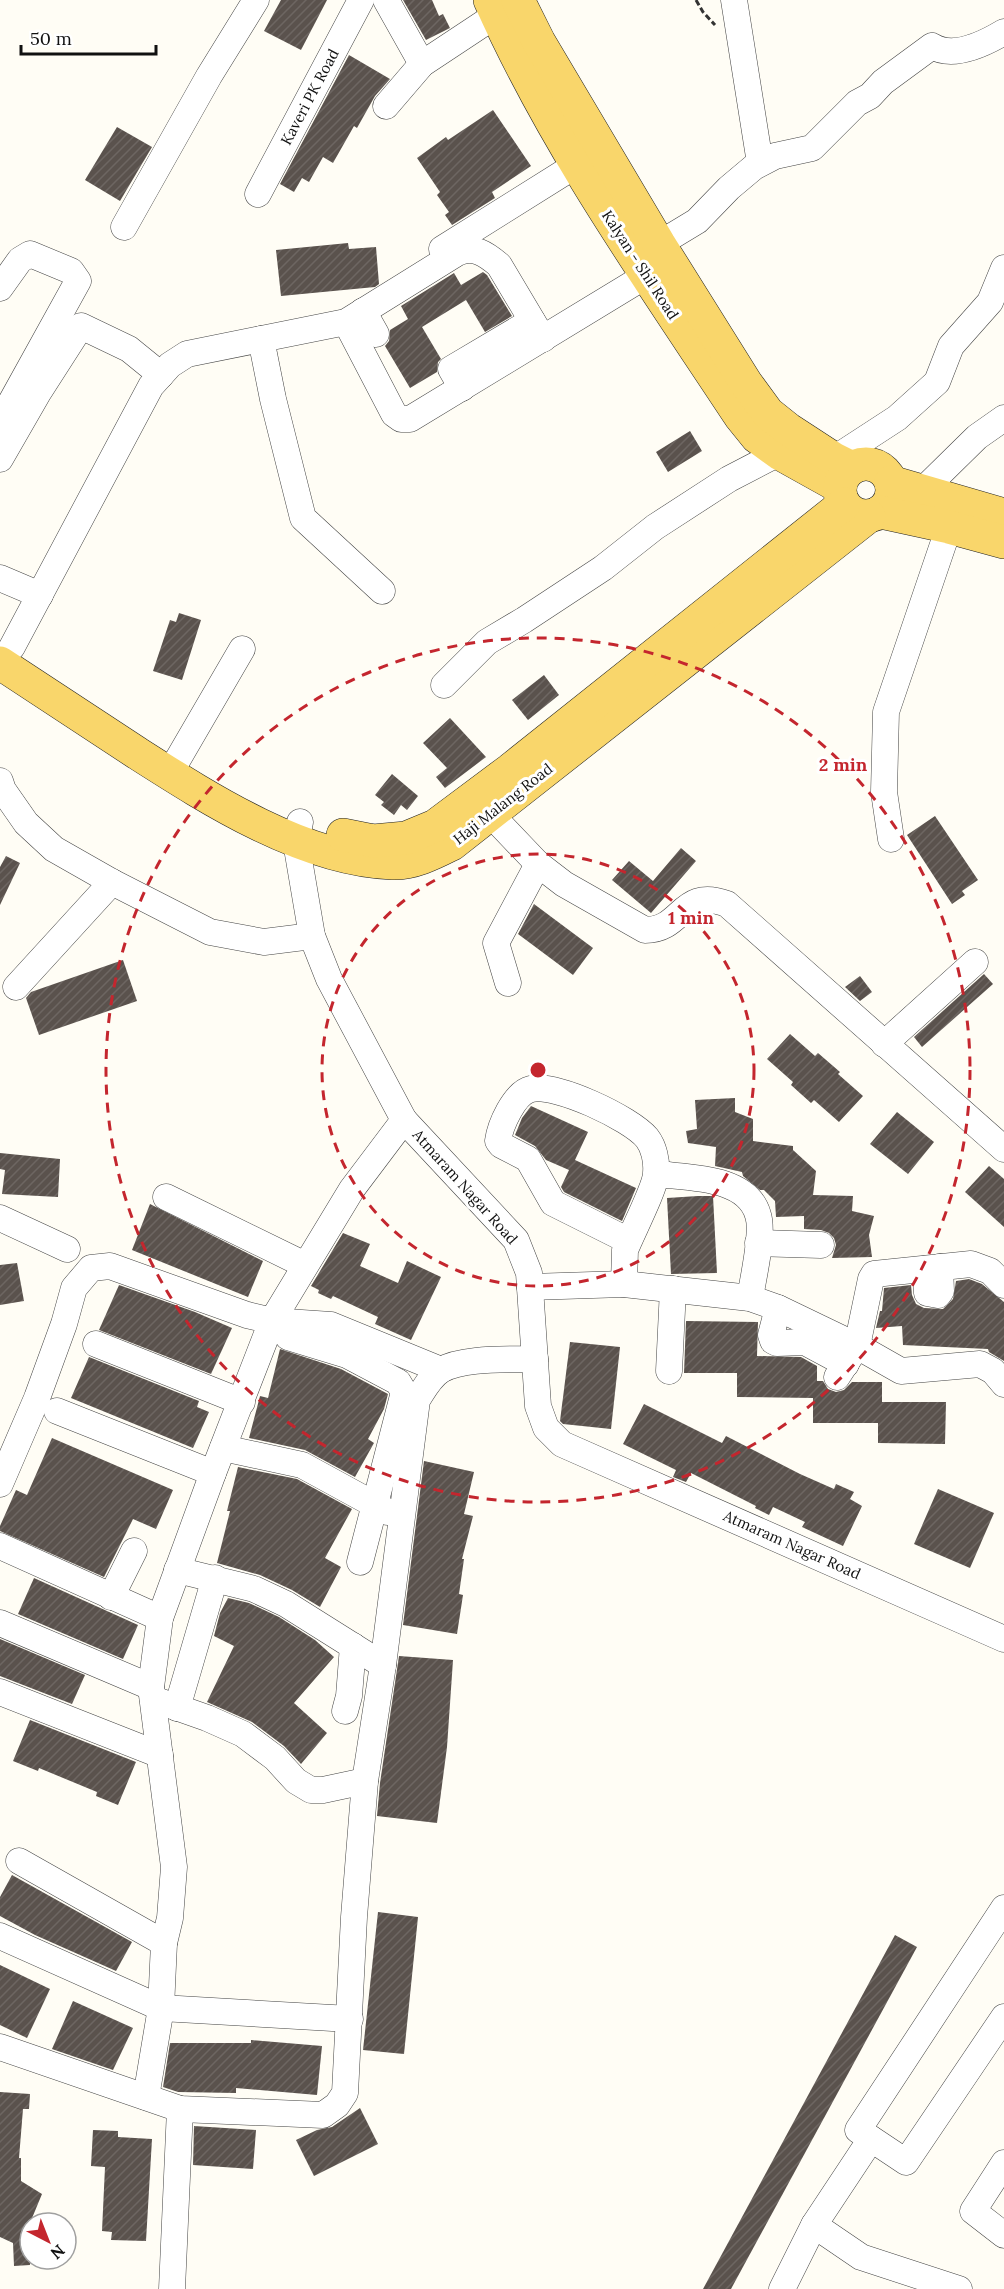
<svg xmlns="http://www.w3.org/2000/svg" width="1004" height="2289" font-family="Lora,serif">
<defs>
<pattern id="building-hatch" width="6" height="6" patternUnits="userSpaceOnUse" patternTransform="scale(1.5)"><rect width="6" height="6" fill="#5a524d"/><path d="M-1 1l2-2M0 6l6-6M5 7l2-2" fill="none" stroke="#6d6662"/></pattern>
</defs>
<rect width="100%" height="100%" fill="#fffdf5"/>
<g fill="url(#building-hatch)">
<path d="M281,0H327L301,50L264,31Z"/>
<path d="M403,0H432L439,16L443,14L450,28L426,40Z"/>
<path d="M349,55L390,79L375,96L357,128L354,126L333,163L323,157L309,182L302,178L294,192L280,184Z"/>
<path d="M493,110L531,166L492,192L495,198L452,225L445,215L449,212L437,195L440,192L417,158L446,137L448,140Z"/>
<path d="M117,127L152,147L120,201L85,180Z"/>
<path d="M348,243L349,249L376,247L379,284L375,287L281,296L276,250Z"/>
<path d="M483,272L487,275L512,316L485,332L466,300L422,327L441,359L438,362L437,372L410,388L385,346L389,341L390,330L408,319L401,306L454,273L461,285Z"/>
<path d="M690,431L702,451L668,472L656,452Z"/>
<path d="M179,613L201,620L182,680L153,671L170,620L176,622Z"/>
<path d="M544,675L559,695L528,720L512,700Z"/>
<path d="M450,718L486,757L445,788L436,777L447,768L423,743Z"/>
<path d="M392,774L418,796L407,810L401,805L394,815L381,805L384,802L375,795Z"/>
<path d="M935,816L978,880L962,891L965,895L952,904L907,835Z"/>
<path d="M681,848L696,861L651,913L612,880L629,861L653,881Z"/>
<path d="M6,856L20,863L0,905V867Z"/>
<path d="M534,904L593,948L573,975L518,934Z"/>
<path d="M123,960L137,1001L39,1035L26,998L31,992Z"/>
<path d="M984,974L993,984L922,1047L914,1037Z"/>
<path d="M860,976L872,992L860,1001L845,987Z"/>
<path d="M790,1034L815,1056L818,1053L840,1072L838,1074L863,1096L839,1122L814,1100L811,1103L791,1085L793,1082L767,1059Z"/>
<path d="M735,1098V1112L753,1119V1141L793,1146V1150L816,1171L813,1195L853,1196L852,1211L874,1216L869,1235L872,1257L832,1258L836,1245L834,1238L829,1233L821,1230L804,1229V1216L776,1217L775,1201L764,1190H760L743,1176L742,1172L715,1166L716,1147L688,1143L686,1131L697,1129L695,1100Z"/>
<path d="M531,1106L588,1132L575,1160L636,1188L622,1221L564,1192L561,1187L569,1170L546,1160L535,1146L515,1135L522,1118Z"/>
<path d="M897,1112L934,1142L908,1174L870,1144Z"/>
<path d="M0,1153L60,1159L58,1197L2,1194L5,1170L0,1169Z"/>
<path d="M989,1166L1004,1179V1227L965,1192Z"/>
<path d="M698,1196H713L717,1273L671,1274L667,1198Z"/>
<path d="M150,1204L263,1261L248,1297L132,1250Z"/>
<path d="M343,1233L370,1244L360,1266L398,1283L407,1261L441,1277L411,1340L375,1324L378,1317L333,1296L331,1299L318,1293L319,1290L311,1286Z"/>
<path d="M17,1263L24,1301L0,1305V1265Z"/>
<path d="M969,1279L982,1284L1004,1302V1361L989,1352L988,1349L903,1345L902,1326L876,1328L880,1311H882L884,1288L911,1285L912,1295L916,1304L924,1308L943,1309L953,1299L956,1281Z"/>
<path d="M119,1285L195,1312L232,1328L211,1374L99,1330Z"/>
<path d="M686,1321L758,1322L757,1356L801,1357L817,1366V1381H823L828,1389L836,1392L844,1390L852,1382H882V1402H946L945,1444L878,1443V1423H813V1398L737,1397V1373H684Z"/>
<path d="M570,1342L620,1347L611,1429L563,1424L560,1421Z"/>
<path d="M280,1349L341,1369L388,1394L384,1409L368,1439L374,1443L355,1477L305,1450L249,1438L260,1396L268,1398Z"/>
<path d="M89,1357L199,1401L197,1407L209,1412L193,1448L71,1398Z"/>
<path d="M644,1404L722,1443L726,1436L800,1474L834,1489L836,1484L854,1492L850,1499L862,1506L843,1546L802,1527L805,1522L773,1507L769,1515L755,1508L756,1506L691,1473L686,1482L673,1477L676,1470L623,1444Z"/>
<path d="M52,1438L173,1490L156,1529L133,1519L104,1577L0,1531V1526L16,1490L27,1495Z"/>
<path d="M424,1461L474,1472L464,1514L473,1516L462,1559H464L459,1594L463,1595L457,1634L403,1625Z"/>
<path d="M238,1467L297,1479L352,1509L325,1558L341,1567L320,1607L292,1590L260,1575L217,1563L230,1511H227Z"/>
<path d="M938,1489L994,1513L970,1568L914,1544Z"/>
<path d="M34,1578L138,1625L123,1659L18,1614Z"/>
<path d="M228,1598L249,1603L279,1617L315,1640L334,1657L294,1703L327,1733L301,1764L284,1746L252,1722L207,1702L234,1646L214,1636L220,1613Z"/>
<path d="M0,1639L85,1675L72,1704L0,1676Z"/>
<path d="M399,1656L453,1660L447,1747L437,1823L377,1816L380,1783Z"/>
<path d="M30,1720L136,1762L118,1805L96,1796L97,1792L39,1768L38,1771L13,1761Z"/>
<path d="M12,1875L132,1942L116,1971L35,1935L0,1916V1897Z"/>
<path d="M378,1912L418,1917L404,2054L363,2050Z"/>
<path d="M895,1935L917,1947L731,2289H703Z"/>
<path d="M0,1965L50,1989L27,2038L0,2025Z"/>
<path d="M73,2001L133,2028L113,2070L52,2049Z"/>
<path d="M251,2040L322,2046L317,2095L236,2088V2093L178,2092L163,2087L170,2043H251Z"/>
<path d="M0,2092L30,2094L29,2109H23L19,2158H21V2181L42,2194L30,2223V2265L14,2266L13,2243L0,2237Z"/>
<path d="M360,2108L378,2144L314,2176L296,2140L317,2130L332,2127Z"/>
<path d="M194,2126L256,2130L253,2169L193,2165Z"/>
<path d="M93,2130L118,2131V2137L152,2139L146,2241L111,2240L112,2232L102,2231L105,2167L91,2166Z"/>
</g>
<g fill="none" stroke-linecap="round" stroke-linejoin="round">
<defs>
<g id="minor">
<path d="M386,0L422,64"/>
<path d="M734,0L760,163"/>
<path d="M386,106L422,64L496,15"/>
<path d="M258,194L361,0"/>
<path d="M124,227L209,76L256,0"/>
<path d="M659,244L697,221L729,188L754,167L775,156L812,148L857,103L870,96L883,82L932,46C953,59 984,44 1004,32"/>
<path d="M442,249L576,165"/>
<path d="M0,288L20,260L30,254L71,271L78,281L0,422"/>
<path d="M363,311L376,334"/>
<path d="M346,322L394,414L401,419H410L647,275"/>
<path d="M261,339L273,399L303,518L382,591"/>
<path d="M462,388L451,369L532,321"/>
<path d="M0,459L38,393L81,326L129,349L161,375"/>
<path d="M834,459L897,418L937,382L951,346L990,302L1004,268"/>
<path d="M921,492L977,437L1004,418"/>
<path d="M0,578L40,595"/>
<path d="M12,647L151,386L170,365L187,354L346,322L457,253C473,245 486,254 499,265L543,339"/>
<path d="M444,685L487,642L524,620L603,568L655,527L729,479L779,453"/>
<path d="M168,773L178,759L242,649"/>
<path d="M0,781L3,790L26,823L54,849L112,882L210,932L264,942L312,936"/>
<path d="M478,801L538,864L564,884L645,930C684,930 680,887 727,904L1004,1149"/>
<path d="M300,822L296,842L312,936L329,979L404,1120L516,1240L529,1273L538,1406L546,1428L562,1444L1004,1639"/>
<path d="M891,839L884,792L886,712L949,527"/>
<path d="M508,983L496,943L538,864"/>
<path d="M16,987L112,882"/>
<path d="M884,1044L975,962"/>
<path d="M657,1174C689,1178 747,1176 758,1215C764,1233 753,1278 750,1298"/>
<path d="M166,1197L305,1265"/>
<path d="M0,1218L67,1249"/>
<path d="M758,1243L821,1245"/>
<path d="M925,1269L927,1293L938,1295L941,1291L940,1267"/>
<path d="M624,1284L625,1250L629,1241C635,1227 656,1185 656,1173C657,1161 654,1147 647,1138C630,1118 556,1083 531,1089C514,1093 500,1126 498,1141L501,1145L528,1159L553,1203L629,1241"/>
<path d="M530,1287L624,1284L750,1298L778,1308L857,1346L901,1371L980,1364L993,1371L1004,1384"/>
<path d="M778,1308L771,1335L773,1341L777,1343L805,1342L846,1364"/>
<path d="M288,1337L347,1355L398,1382L404,1392L360,1562"/>
<path d="M96,1344L242,1402"/>
<path d="M669,1371L673,1289"/>
<path d="M837,1377L857,1346L871,1279L874,1274L971,1264L990,1271L1004,1285"/>
<path d="M57,1411L213,1473"/>
<path d="M223,1448L302,1465L388,1512"/>
<path d="M0,1484L37,1398L64,1324L74,1288L91,1268L110,1266L247,1315L272,1321L331,1325L441,1370"/>
<path d="M0,1546L160,1618"/>
<path d="M177,1570L254,1589L286,1604L383,1665"/>
<path d="M111,1597L134,1551"/>
<path d="M0,1623L151,1687"/>
<path d="M0,1692L160,1755"/>
<path d="M153,1699L207,1718L243,1734L275,1758L296,1781L311,1790H323L365,1781"/>
<path d="M177,1708L215,1578"/>
<path d="M345,1711L349,1696L353,1646"/>
<path d="M19,1861L164,1943"/>
<path d="M1004,1908L858,2130L906,2162L1004,2017"/>
<path d="M0,1936L161,2008L350,2019"/>
<path d="M0,2047L180,2109L323,2115L337,2105L345,2093L354,1917L365,1781L383,1665L417,1400C424,1389 430,1377 441,1370C464,1357 508,1360 535,1359"/>
<path d="M146,2097L161,2008L164,1943L170,1918L174,1867L151,1687L160,1618L213,1473L272,1321L352,1189L404,1120"/>
<path d="M1004,2163L973,2211L1004,2235"/>
<path d="M814,2225L861,2257L959,2289"/>
<path d="M172,2289L180,2109"/>
<path d="M782,2289L814,2225L871,2139"/>
</g>
<g id="major">
<path d="M490,0C556,148 651,281 740,416L757,437L779,453L840,487"/>
<path d="M518,0L539,42L659,244L746,383L768,413L788,429L834,459L852,468"/>
<circle cx="866" cy="490" r="26"/>
<path d="M891,482L1004,515"/>
<path d="M880,512L949,527L1004,542"/>
<path d="M0,663C45,693 91,723 137,753C209,799 304,860 392,863C413,864 434,853 452,844L869,516"/>
<path d="M343,835L373,841L406,838L435,826L510,770L844,504"/>
</g>
</defs>
<use href="#minor" stroke="#444" stroke-width="27"/>
<use href="#major" stroke="#222" stroke-width="34"/>
<path stroke="#333" stroke-width="3" stroke-dasharray="6 3" stroke-linecap="butt" d="M696,0L703,12L715,25"/>
<use href="#minor" stroke="#fff" stroke-width="26"/>
<use href="#major" stroke="#f9d66b" stroke-width="33"/>
</g>
<g fill="none" stroke="#c4262e" stroke-width="3" stroke-dasharray="10 8">
<circle cx="538" cy="1070" r="216"/>
<circle cx="538" cy="1070" r="432"/>
</g>
<g text-anchor="middle" stroke-width="6" stroke-linejoin="round" paint-order="stroke">
<g font-size="15" fill="#111" stroke="#fff">
<text transform="translate(310 97) rotate(-62)" y="5">Kaveri PK Road</text>
<text transform="translate(640 265) rotate(57)" y="5">Kalyan - Shil Road</text>
<text transform="translate(503 804) rotate(-38)" y="5">Haji Malang Road</text>
<text transform="translate(465 1187) rotate(48)" y="5">Atmaram Nagar Road</text>
<text transform="translate(792 1545) rotate(24)" y="5">Atmaram Nagar Road</text>
</g>
</g>
<circle cx="538" cy="1070" r="9" fill="#c4262e" stroke="#fff" stroke-width="3"/>
<g font-size="18" text-anchor="middle" font-weight="bold" fill="#c4262e" stroke="#fff" stroke-width="6" stroke-linejoin="round" paint-order="stroke">
<text x="843" y="771">2 min</text>
<text x="691" y="924">1 min</text>
</g>
<g transform="translate(48 2241) rotate(138)"><circle r="28" fill="#ffffff" stroke="#a0a0a0" stroke-width="1.5"/>
<path d="M0-4.5L10 22L0 15L-10 22Z" fill="#c4262e"/>
<text y="-9" font-size="16" font-weight="bold" text-anchor="middle" fill="#111111">N</text>
</g>
<path d="M21 45v9h135v-9" fill="none" stroke="#111111" stroke-width="3"/>
<text x="30" y="45" font-size="18" fill="#111111" stroke="#ffffff" stroke-width="4.5" paint-order="stroke">50 m</text>
</svg>
